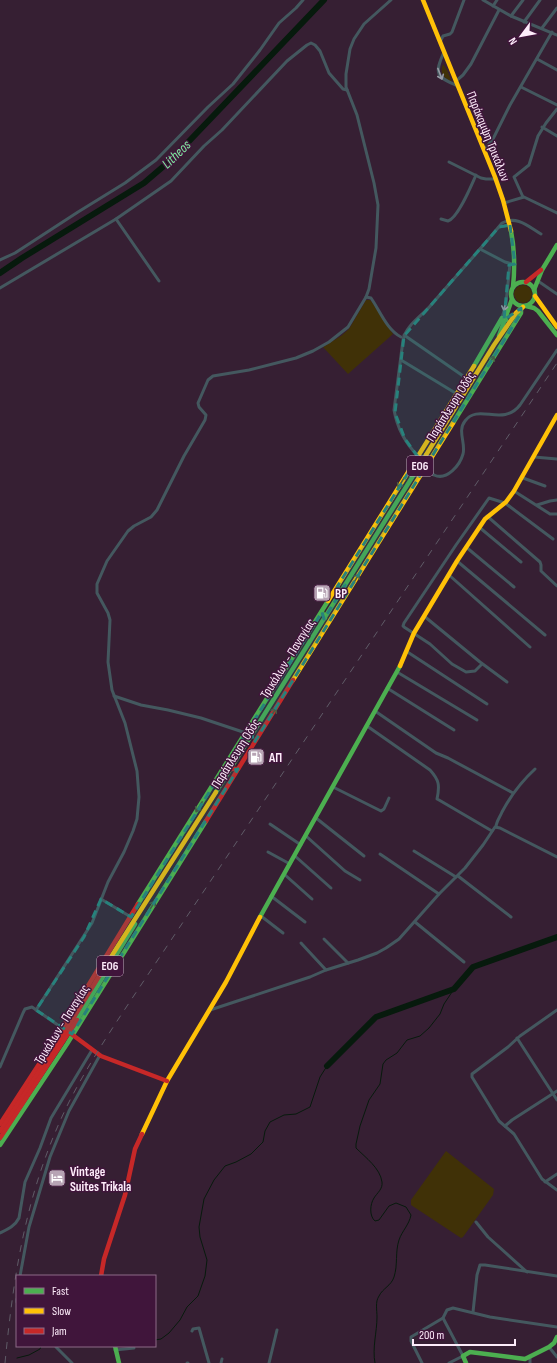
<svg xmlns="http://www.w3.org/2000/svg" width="557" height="1363" font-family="'Sofia Sans Condensed',sans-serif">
<rect width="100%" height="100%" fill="#361f33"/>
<g fill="#403107">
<path d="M443,64L447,70L452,82C444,78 439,74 443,64Z"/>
<circle cx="523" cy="294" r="9"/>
<path d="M366,300H370L372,302L393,334L348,374L323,347L341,336L349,329Z"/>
<path d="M446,1151L494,1189L493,1195L463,1237L461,1238L411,1205V1200Z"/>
</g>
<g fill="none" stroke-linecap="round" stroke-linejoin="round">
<g stroke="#071a0d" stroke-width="1">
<path d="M155,1340L161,1339L169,1333L180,1320L187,1307L198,1296L205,1276L207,1260L200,1237L199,1227L204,1199L214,1180L225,1166L236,1162L251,1154L263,1142L265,1131L270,1122L284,1115L296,1114L310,1107L320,1077L327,1066"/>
<path d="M17,1358L29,1355L40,1349L41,1346"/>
<path d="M375,1363C372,1348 377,1332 377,1317C377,1310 375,1302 379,1296C383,1288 391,1286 394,1277C398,1265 395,1252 399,1240C402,1231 409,1225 411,1215L406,1207L396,1203L389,1206L379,1220L375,1221C369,1216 370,1204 374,1198C377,1193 383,1189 382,1182C380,1168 366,1158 356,1148V1144L360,1126L369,1100L380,1084L383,1064L386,1060L397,1053L407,1040L420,1036L429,1028L440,1014L444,1004L454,989"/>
</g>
<g stroke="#071a0d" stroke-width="6">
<path d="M0,273L22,258L144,183L172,159L324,0"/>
<path d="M327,1066L376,1017L454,989L473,967L557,937"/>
</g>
<g stroke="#44585f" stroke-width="3">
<path d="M483,0L511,16L557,35"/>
<path d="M493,6L497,0"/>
<path d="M511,16L523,0"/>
<path d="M524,22L540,0"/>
<path d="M542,28L557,8"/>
<path d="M440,42L443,36L450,34L452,32L464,0"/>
<path d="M444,52C434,74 436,77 458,86"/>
<path d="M537,59L557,70"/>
<path d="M456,81L463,75L471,64L499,10"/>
<path d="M521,87L557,105"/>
<path d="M542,127L557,136"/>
<path d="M484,150L493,139L510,105L552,32"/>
<path d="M449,162L481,178L486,179H495"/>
<path d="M523,197L514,177L529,165L538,136L546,123L557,109"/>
<path d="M504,203L524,197L557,213"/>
<path d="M116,219L159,281"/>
<path d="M441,219L448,221C458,218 471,186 476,175"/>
<path d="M499,227L510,225"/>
<path d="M480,249L505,262L512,264"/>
<path d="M0,260L15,253L78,212L125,183L156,160L208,107L233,84L260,50L279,23L296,8L303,0"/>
<path d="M538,281L557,294"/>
<path d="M0,288L116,219L171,181L204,146L222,130L287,61L307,45L311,43L315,45L320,51L329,73L343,89L347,90"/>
<path d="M366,297L371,298C380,311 387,330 401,337"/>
<path d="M502,318L506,304L510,264"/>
<path d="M404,335L466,378"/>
<path d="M401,360L457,394"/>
<path d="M418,456C406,444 397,427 394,410L403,340C406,325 422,316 431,305C455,277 479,251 502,223C517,215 529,227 541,234"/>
<path d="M534,457L557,459"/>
<path d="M425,468C428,470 431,474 434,475C447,481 460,465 463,454C466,443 457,431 465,421C478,403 503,427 520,405L557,350"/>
<path d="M523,478L545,486"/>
<path d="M514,491L550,514H557"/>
<path d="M537,505L550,501L557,500"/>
<path d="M487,516L540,562L541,565V571L557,586"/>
<path d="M479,527L521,562"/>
<path d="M466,547L514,587"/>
<path d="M457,561L545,635"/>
<path d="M449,575L530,647"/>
<path d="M424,616L480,662L507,682"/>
<path d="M406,651L487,704"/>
<path d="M482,664L475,671L466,672L452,664L430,644L404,627L403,626L404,623L456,545L489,498L505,503L553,539"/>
<path d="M397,672L477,720"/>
<path d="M387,688L454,730"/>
<path d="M114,696L141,705L168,710L201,718L246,733"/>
<path d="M375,711L436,753L448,758L513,793"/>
<path d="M367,726L430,770C439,780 440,785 437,799L439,800L492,831"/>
<path d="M333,787L381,811L384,809L389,798"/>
<path d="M316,818L364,856"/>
<path d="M270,824L301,845"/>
<path d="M496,827C496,822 500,817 502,812C511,795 521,782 535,769"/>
<path d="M306,836L345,871L360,880"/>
<path d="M414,851L456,877"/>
<path d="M268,852L290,864"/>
<path d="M380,854L439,894"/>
<path d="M295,856L331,888"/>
<path d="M284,874L312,899"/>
<path d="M458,876L511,917"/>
<path d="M271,896L305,922"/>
<path d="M101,899L131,917"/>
<path d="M261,916L283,933"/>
<path d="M415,922L464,962"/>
<path d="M324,939L348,963"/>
<path d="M301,943L326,970"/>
<path d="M36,1010L92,923L108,882L124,852L133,831L137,819L139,797L137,771L125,723L112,690L108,662L110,620L108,613L97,593V584L107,561L128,531L134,526L151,517L157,510L184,456L205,420L206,415L199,407L198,403L208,380L213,376L249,370L296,358L313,351L329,342L348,327L366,297L369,289L376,248L378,205L374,183L357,115L346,87V74L350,49L354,39L364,24L391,0"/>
<path d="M210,1010L310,977L326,970L358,960L377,953L386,948L399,939L439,894L465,868L483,845L495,827L500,828L557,857"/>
<path d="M557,1010L520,1036L508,1047L472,1074V1077L499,1121L514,1134L542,1179L557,1190"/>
<path d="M517,1038L557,1100"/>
<path d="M0,1067L23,1013L25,1009L32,1007L62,1028"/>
<path d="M505,1126L512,1120L557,1091"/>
<path d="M545,1182L557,1174"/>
<path d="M476,1222L488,1237L527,1272"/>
<path d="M0,1233C8,1229 15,1226 19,1218L25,1182L40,1148L51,1118L92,1050"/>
<path d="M20,1276L29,1227L50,1157L69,1111L100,1055"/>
<path d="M17,1302V1299"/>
<path d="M473,1312L477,1275L480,1265H485L557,1276"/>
<path d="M443,1318L463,1356L449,1363"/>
<path d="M192,1331L193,1329L199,1328L209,1363"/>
<path d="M56,1347L72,1363"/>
<path d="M549,1347L557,1357"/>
<path d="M115,1350L134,1348"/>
<path d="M530,1357V1363"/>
<path d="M187,1363H188"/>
<path d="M221,1363L222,1359"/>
<path d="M269,1363L277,1330"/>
<path d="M422,1363L411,1341V1337L443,1318L447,1310L453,1308L490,1317L557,1327"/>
</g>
<g stroke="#4caf50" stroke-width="4.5">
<path d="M511,231C515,251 515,267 513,287"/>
<circle cx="523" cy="294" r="12"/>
<path d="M534,290L542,270L557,245"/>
<path d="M526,306L534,308L538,311L557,335"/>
<path d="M499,336L512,299"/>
<path d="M474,366L502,318L506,320"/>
<path d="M453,423L521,313V308"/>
<path d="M322,612L325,618"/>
<path d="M216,792L426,455"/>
<path d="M138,904L328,601"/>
<path d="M260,917L400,666"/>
<path d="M77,1020L135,924"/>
<path d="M0,1145L67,1044L206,821"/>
<path d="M115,1346L119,1363"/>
<path d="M466,1363L463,1356L470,1352L525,1359L549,1347L554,1343L557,1337"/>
</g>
<g stroke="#ffc107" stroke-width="4.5">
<path d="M423,0L495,177L503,200L511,231"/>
<path d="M535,296L557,327"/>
<path d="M426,455L494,345L516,313L523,307"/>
<path d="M328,601L474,366"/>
<path d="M400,666L414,633L457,561L485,519L506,502L514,491L557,415"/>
<path d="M293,680L453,423"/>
<path d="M109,960L216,792"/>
<path d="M142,1134L167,1081L226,982L260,917"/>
</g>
<g stroke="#c62828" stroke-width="4.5">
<path d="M526,282L541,270"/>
<path d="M230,769H238"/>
<path d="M206,821L293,680"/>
<path d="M70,1033L101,1056L167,1081"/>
<path d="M0,1124L58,1035L138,904"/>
<path d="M0,1131L66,1030L109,960"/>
<path d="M0,1138L77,1020"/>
<path d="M101,1276L104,1259L125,1195L135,1149L142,1134"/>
</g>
<path stroke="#5f5b67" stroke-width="1" stroke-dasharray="7 7" stroke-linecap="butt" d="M5,1363C14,1270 27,1187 69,1102C89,1063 113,1027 137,991L557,363"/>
</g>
<defs><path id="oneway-shaft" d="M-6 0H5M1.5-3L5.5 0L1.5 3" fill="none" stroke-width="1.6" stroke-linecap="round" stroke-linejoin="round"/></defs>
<g stroke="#979ba5">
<use href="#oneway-shaft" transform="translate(440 74) rotate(69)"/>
<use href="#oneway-shaft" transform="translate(505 305) rotate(101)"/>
</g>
<g stroke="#455a44">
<use href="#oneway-shaft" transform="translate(491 361) rotate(-58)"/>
<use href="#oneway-shaft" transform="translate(401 483) rotate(121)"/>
<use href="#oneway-shaft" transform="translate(356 579) rotate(-58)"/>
<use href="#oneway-shaft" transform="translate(273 713) rotate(-58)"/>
<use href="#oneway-shaft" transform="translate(199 807) rotate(122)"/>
<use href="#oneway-shaft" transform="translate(152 906) rotate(-58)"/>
</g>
<path fill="#27827c" fill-opacity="0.2" stroke="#27827c" stroke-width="3" stroke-dasharray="8 5" stroke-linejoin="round" d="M510,225L515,264L509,265L504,320L521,308V313L254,743L252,735L229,771L238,769L72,1034L36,1010L84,937L101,899L131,917L322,612L324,619L345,585L337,587L418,457L405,439L395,413L404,336L499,227Z"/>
<defs>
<symbol id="fuel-square" viewBox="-11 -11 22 22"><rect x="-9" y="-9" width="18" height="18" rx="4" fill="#b7a4b4" stroke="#40153b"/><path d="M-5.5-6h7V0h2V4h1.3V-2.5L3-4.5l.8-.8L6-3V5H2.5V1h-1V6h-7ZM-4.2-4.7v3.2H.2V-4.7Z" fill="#fff"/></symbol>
<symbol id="hotel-square" viewBox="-11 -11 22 22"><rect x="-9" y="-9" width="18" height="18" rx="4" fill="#b7a4b4" stroke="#40153b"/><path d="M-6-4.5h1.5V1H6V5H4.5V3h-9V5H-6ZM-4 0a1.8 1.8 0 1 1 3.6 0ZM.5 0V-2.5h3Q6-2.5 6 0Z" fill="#fff"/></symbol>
</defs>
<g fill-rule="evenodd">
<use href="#fuel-square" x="312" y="583" width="20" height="20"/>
<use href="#fuel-square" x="246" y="747" width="20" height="20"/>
<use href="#hotel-square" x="47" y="1168" width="20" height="20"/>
</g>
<g text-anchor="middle" stroke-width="3" stroke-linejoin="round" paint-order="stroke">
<g fill="#40153b" stroke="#c4acc1" stroke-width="1">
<rect x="407" y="456" width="26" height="20" rx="3"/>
<rect x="97" y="956" width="26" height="20" rx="3"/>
</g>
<g font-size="12" font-weight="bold" fill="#fdecfa">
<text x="420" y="470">ΕΟ6</text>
<text x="110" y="970">ΕΟ6</text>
</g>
<g font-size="13" fill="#fdecfa" stroke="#40153b">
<text transform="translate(489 136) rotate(68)" y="5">Παράκαμψη Τρικάλων</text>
<text transform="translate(450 406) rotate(-58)" y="5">Παράπλευρη Οδός</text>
<text transform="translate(287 658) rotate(-58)" y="5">Τρικάλων - Παναγίας</text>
<text transform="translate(235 753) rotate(-58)" y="5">Παράπλευρη Οδός</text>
<text transform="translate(61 1024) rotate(-58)" y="5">Τρικάλων - Παναγίας</text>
</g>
<g font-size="13" font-weight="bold" fill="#fdecfa" stroke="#40153b" text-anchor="start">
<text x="335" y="598">BP</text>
<text x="269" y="762">ΑΠ</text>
<text x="70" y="1176">Vintage<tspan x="70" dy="15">Suites Trikala</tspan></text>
</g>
<g font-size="14" font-style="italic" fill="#80e9a0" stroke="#40153b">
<text transform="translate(176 154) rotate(-44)" y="5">Litheos</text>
</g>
</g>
<rect x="16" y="1275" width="140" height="72" fill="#40153b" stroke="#8c6b87"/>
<rect x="24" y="1288" width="20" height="6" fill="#4caf50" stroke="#8c6b87"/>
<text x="52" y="1295" font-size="12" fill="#fdecfa">Fast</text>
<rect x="24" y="1308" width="20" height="6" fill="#ffc107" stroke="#8c6b87"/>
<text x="52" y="1315" font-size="12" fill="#fdecfa">Slow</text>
<rect x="24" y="1328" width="20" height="6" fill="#c62828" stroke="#8c6b87"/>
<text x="52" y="1335" font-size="12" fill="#fdecfa">Jam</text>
<g transform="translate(521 36) rotate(238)" stroke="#40153b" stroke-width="3" paint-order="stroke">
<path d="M0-3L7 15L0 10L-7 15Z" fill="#fdecfa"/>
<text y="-6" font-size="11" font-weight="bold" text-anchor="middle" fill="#fdecfa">N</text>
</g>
<path d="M413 1339v6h102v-6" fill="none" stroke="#fdecfa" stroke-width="2"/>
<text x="419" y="1339" font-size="12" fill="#fdecfa" stroke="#40153b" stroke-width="3" paint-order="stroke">200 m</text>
</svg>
